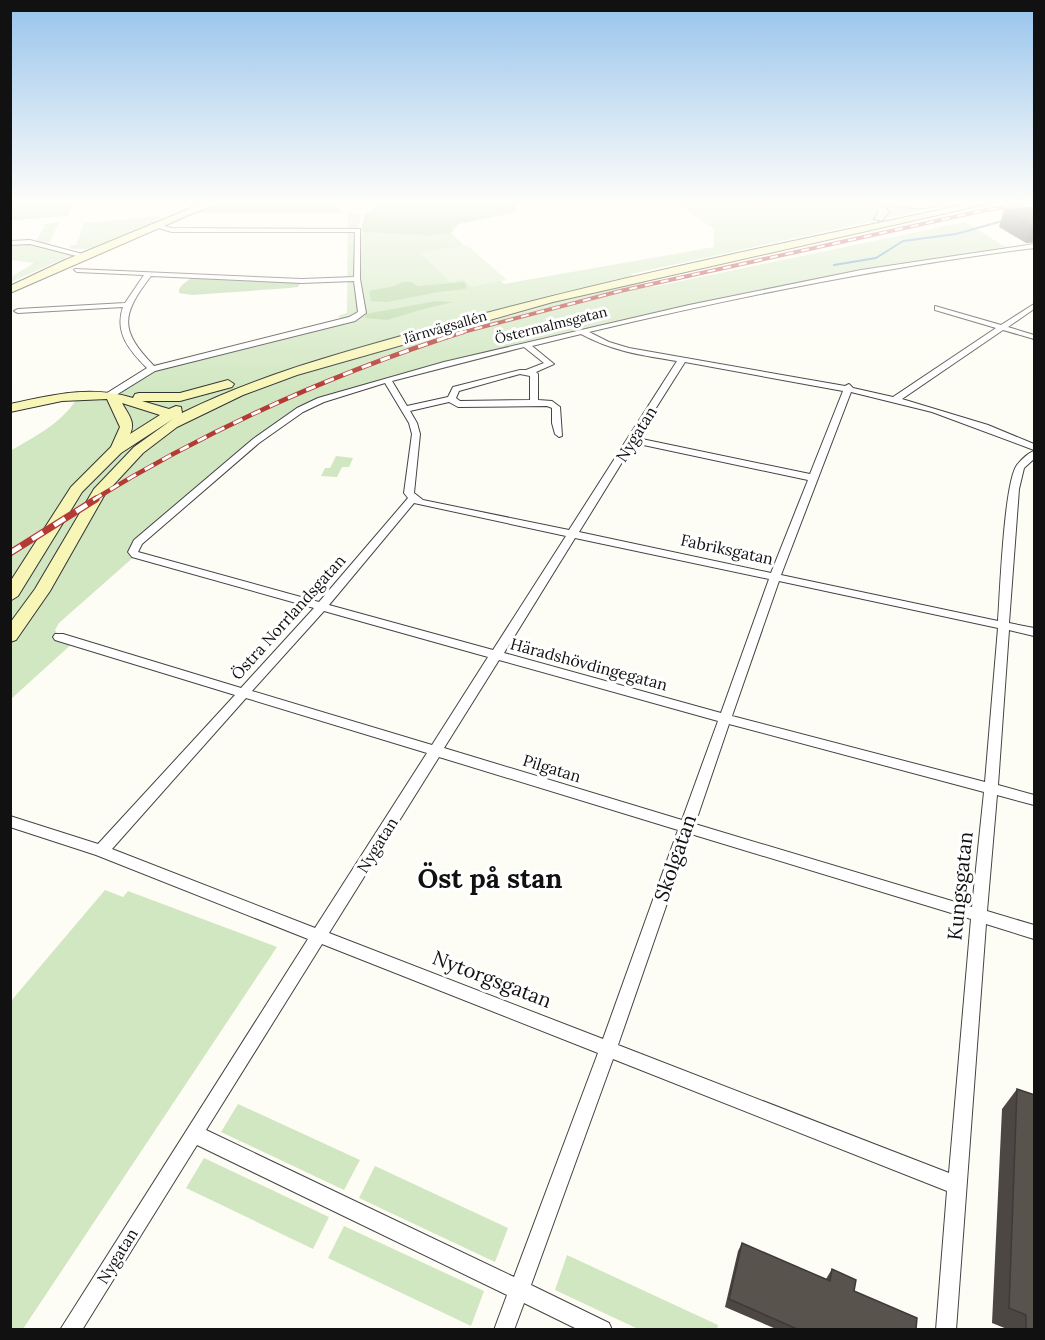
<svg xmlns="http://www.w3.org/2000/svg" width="1045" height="1340" font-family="Lora,serif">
<rect width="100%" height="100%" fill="#fefdf5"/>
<g fill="#d1e7c1">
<path d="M676,202H959L631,274L653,287L965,222L1009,249L845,276L637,318L403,376L300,410L138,542L136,555L59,623L55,630L59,637L74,642L11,699L10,451C36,436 64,422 79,395H109L152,369L343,320L338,316L347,313L348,213L361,214L358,230L363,232L429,236L451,233L504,284L714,247V229Z"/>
<path d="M148,216L162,217L155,223L88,249H71L69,245H76L84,223L143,218Z"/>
<path d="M61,222L58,224L48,246L76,253L11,282V277L34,263L11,260V243H35L45,226L42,224Z"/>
<path d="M336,456L353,458L349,467H342L337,477L321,476L325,468H330Z"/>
<path d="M105,890L123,897L128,891L277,947L23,1329H11V1001Z"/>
<path d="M238,1104L360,1160L344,1190L221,1132Z"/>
<path d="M204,1158L329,1217L313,1249L186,1188Z"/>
<path d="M375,1166L508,1228L495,1262L359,1198Z"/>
<path d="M344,1226L484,1291L471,1326L328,1258Z"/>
<path d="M567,1255L718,1325L717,1329H638L555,1290Z"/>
</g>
<g fill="#b5d6a1">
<path d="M11,202H72L68,216L11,220Z"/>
<path d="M215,202H338L341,213H189Z"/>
<path d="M379,202H515L517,212L458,224L451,233L429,236L363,232L361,230L365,214L372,211Z"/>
<path d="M195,276L302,281L298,287L290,288L192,295L179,293C178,285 189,280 195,276Z"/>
<path d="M403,282H411L418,286L464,282L467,286L465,289L438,292L387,302L371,301L369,291L394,286Z"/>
<path d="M436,301L453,302L420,310L387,320L365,318L366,314Z"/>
</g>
<path fill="#e2efd2" d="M467,245L507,280L471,287L463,279L450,282L420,253Z"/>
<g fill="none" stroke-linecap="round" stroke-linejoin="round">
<path stroke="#4b89c2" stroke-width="2" d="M834,265L876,258L903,241L956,234L1006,220"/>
<defs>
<g id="street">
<path d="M157,224L172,228L360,229V279L366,313L355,321L155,371L113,397H107V393L147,368C130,351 114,333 123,307L18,313L14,311L18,309L125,303L144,275L77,272L74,270L75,269L302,279L354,277L355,232H172L155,227L154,226ZM151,276L302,283L354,281L358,312L349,317L154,366C119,330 121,315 151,276Z"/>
<path d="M30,240L86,255L87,256L84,258L30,244L10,245V241Z"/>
<path d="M1034,244V248C884,267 736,297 589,332L609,342L629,348L845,386L849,384L853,388L893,397L996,328L935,310V306L1001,325L1034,304V309L1008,327L1034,335V339L1003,330L902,399L988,425L1034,444V450L932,412L851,392L781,575L998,621C1000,594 1004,482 1017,465C1021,460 1028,453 1034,451V459L1024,468L1019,489L1009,623L1034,628V636L1009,630L998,785L1034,795V805L997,795L987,911L1034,925V939L986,924L956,1330H936L947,1191L613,1059L531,1285L609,1323L612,1330H579L524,1303L514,1330H494L507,1295L197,1145L82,1330H60L308,939L96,855L10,827V816L98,844L235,695L55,640L53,637L55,634H63L241,688L314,608L132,557L128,552L134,540L253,439L297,408L318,398L444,362L689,305L861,270ZM581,334C615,352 641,355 677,361L569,530L423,500L414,493L420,434L417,423L410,411L449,402L458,407L547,406L552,408V423L555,434L559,437L562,436L560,407L552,401L538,400V374L536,372L554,364L532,346ZM524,347L544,363L526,370H520L453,387L448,397L407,406L392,381ZM685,362L843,391L810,474L637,438ZM520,374L530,376V400L460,401L456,398L459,391ZM385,383L409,423L412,434L404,493L408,498L319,602L138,552L142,544L259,443L303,412L324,402ZM634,443L808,480L771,573L579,532ZM414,503L566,536L493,650L329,605ZM575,538L769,579L721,713L504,653ZM779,581L998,628L985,782L732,716ZM324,611L488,657L432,745L252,691ZM499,660L718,721L682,820L444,748ZM246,698L427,753L315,928L112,849ZM729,724L984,792L972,907L695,824ZM439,757L678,830L603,1039L329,933ZM691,834L971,919L949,1173L618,1045ZM322,944L598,1053L514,1277L206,1130Z"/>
</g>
<g id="secondary">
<path d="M206,202H219L10,293V286L65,260Z"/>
<path d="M871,202H880L889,212L882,221L874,219L879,212Z"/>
<path d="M888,202H943V203C931,211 901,209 888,202Z"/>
<path d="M977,202H995L553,302L297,375L243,395L177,427L143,453L105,494L50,591L16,640L10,642V623L35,589L94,489L134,447L173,419L121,453L82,492L18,596L10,601V582L71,487L111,447L120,427L107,399L62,401L10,412V404C53,395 90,385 133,398L135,394L139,393H180L228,380L234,384L232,387L180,401H142L169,409L176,406L181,407L182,413C260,374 345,352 430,328C610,278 794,241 977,202ZM122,403L160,415L130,434C136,422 128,414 122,403Z"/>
</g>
</defs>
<use href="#street" stroke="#444" stroke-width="2"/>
<use href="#secondary" stroke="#333" stroke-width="2"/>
<use href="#street" fill="#fff" fill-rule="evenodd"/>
<use href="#secondary" fill="#f8f6b7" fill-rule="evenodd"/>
<defs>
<path id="rail-far2" d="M459,333L620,291L981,211L1033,202"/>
<path id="rail-far1" d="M93,500C209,429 334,373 463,332"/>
<path id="rail" d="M10,553L96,499"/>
</defs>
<use href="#rail-far2" stroke="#b53934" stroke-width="4"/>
<use href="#rail-far1" stroke="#b53934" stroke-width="4.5"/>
<use href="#rail" stroke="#b53934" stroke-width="7"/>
<use href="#rail-far2" stroke="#fff" stroke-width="2" stroke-dasharray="8" stroke-linecap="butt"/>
<use href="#rail-far1" stroke="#fff" stroke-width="3" stroke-dasharray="10" stroke-linecap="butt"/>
<use href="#rail" stroke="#fff" stroke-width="4.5" stroke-dasharray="13" stroke-linecap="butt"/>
</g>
<g fill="#4d4743">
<path d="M1034,207L1035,242L1026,243L999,227L1004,210Z"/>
<path d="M1017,1089L1035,1329H1007L992,1323L1002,1109Z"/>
<path d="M742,1243L826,1279L832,1269L854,1291L916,1329H776L725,1307L738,1251Z"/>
</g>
<path fill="#3e3a37" d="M1032,226H1035V242L1026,243Z"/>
<g fill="#59534e" stroke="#3e3a37" stroke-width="1.5">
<path d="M1034,207L1035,208V226H1032L1004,210Z"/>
<path d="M1017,1089L1035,1095V1329H1026V1315L1009,1308Z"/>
<path d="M742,1243L830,1281L832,1269L856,1280L854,1291L917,1318L916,1329H797L729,1299Z"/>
</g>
<linearGradient id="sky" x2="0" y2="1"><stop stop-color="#97c3ec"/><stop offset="0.52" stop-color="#fffefa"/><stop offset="1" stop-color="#fffefa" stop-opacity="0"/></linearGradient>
<rect width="1045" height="390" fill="url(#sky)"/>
<g text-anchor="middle" stroke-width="6" stroke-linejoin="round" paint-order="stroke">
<g font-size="14" fill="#111" stroke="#fff">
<text transform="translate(551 325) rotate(-14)" y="5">Östermalmsgatan</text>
<text transform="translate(445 327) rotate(-16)" y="5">Järnvägsallén</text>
</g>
<g font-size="16" fill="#111" stroke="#fff">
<text transform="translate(636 434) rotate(-58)" y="6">Nygatan</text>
<text transform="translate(727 549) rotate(12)" y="6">Fabriksgatan</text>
<text transform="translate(288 617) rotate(-48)" y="6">Östra Norrlandsgatan</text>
<text transform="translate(589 664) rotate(15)" y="6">Häradshövdingegatan</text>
<text transform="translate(552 768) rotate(17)" y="6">Pilgatan</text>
<text transform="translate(377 845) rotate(-58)" y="6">Nygatan</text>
<text transform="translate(117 1256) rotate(-58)" y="6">Nygatan</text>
</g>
<g font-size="20" fill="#111" stroke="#fff">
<text transform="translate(675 858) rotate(-71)" y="7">Skolgatan</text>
<text transform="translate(960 886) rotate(-84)" y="7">Kungsgatan</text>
<text transform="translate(492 979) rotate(21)" y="7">Nytorgsgatan</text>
</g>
<g font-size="27" font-weight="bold" fill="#111" stroke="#fff">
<text x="490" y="888">Öst på stan</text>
</g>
</g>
<rect width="1045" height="1340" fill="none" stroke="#111111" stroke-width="24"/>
</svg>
